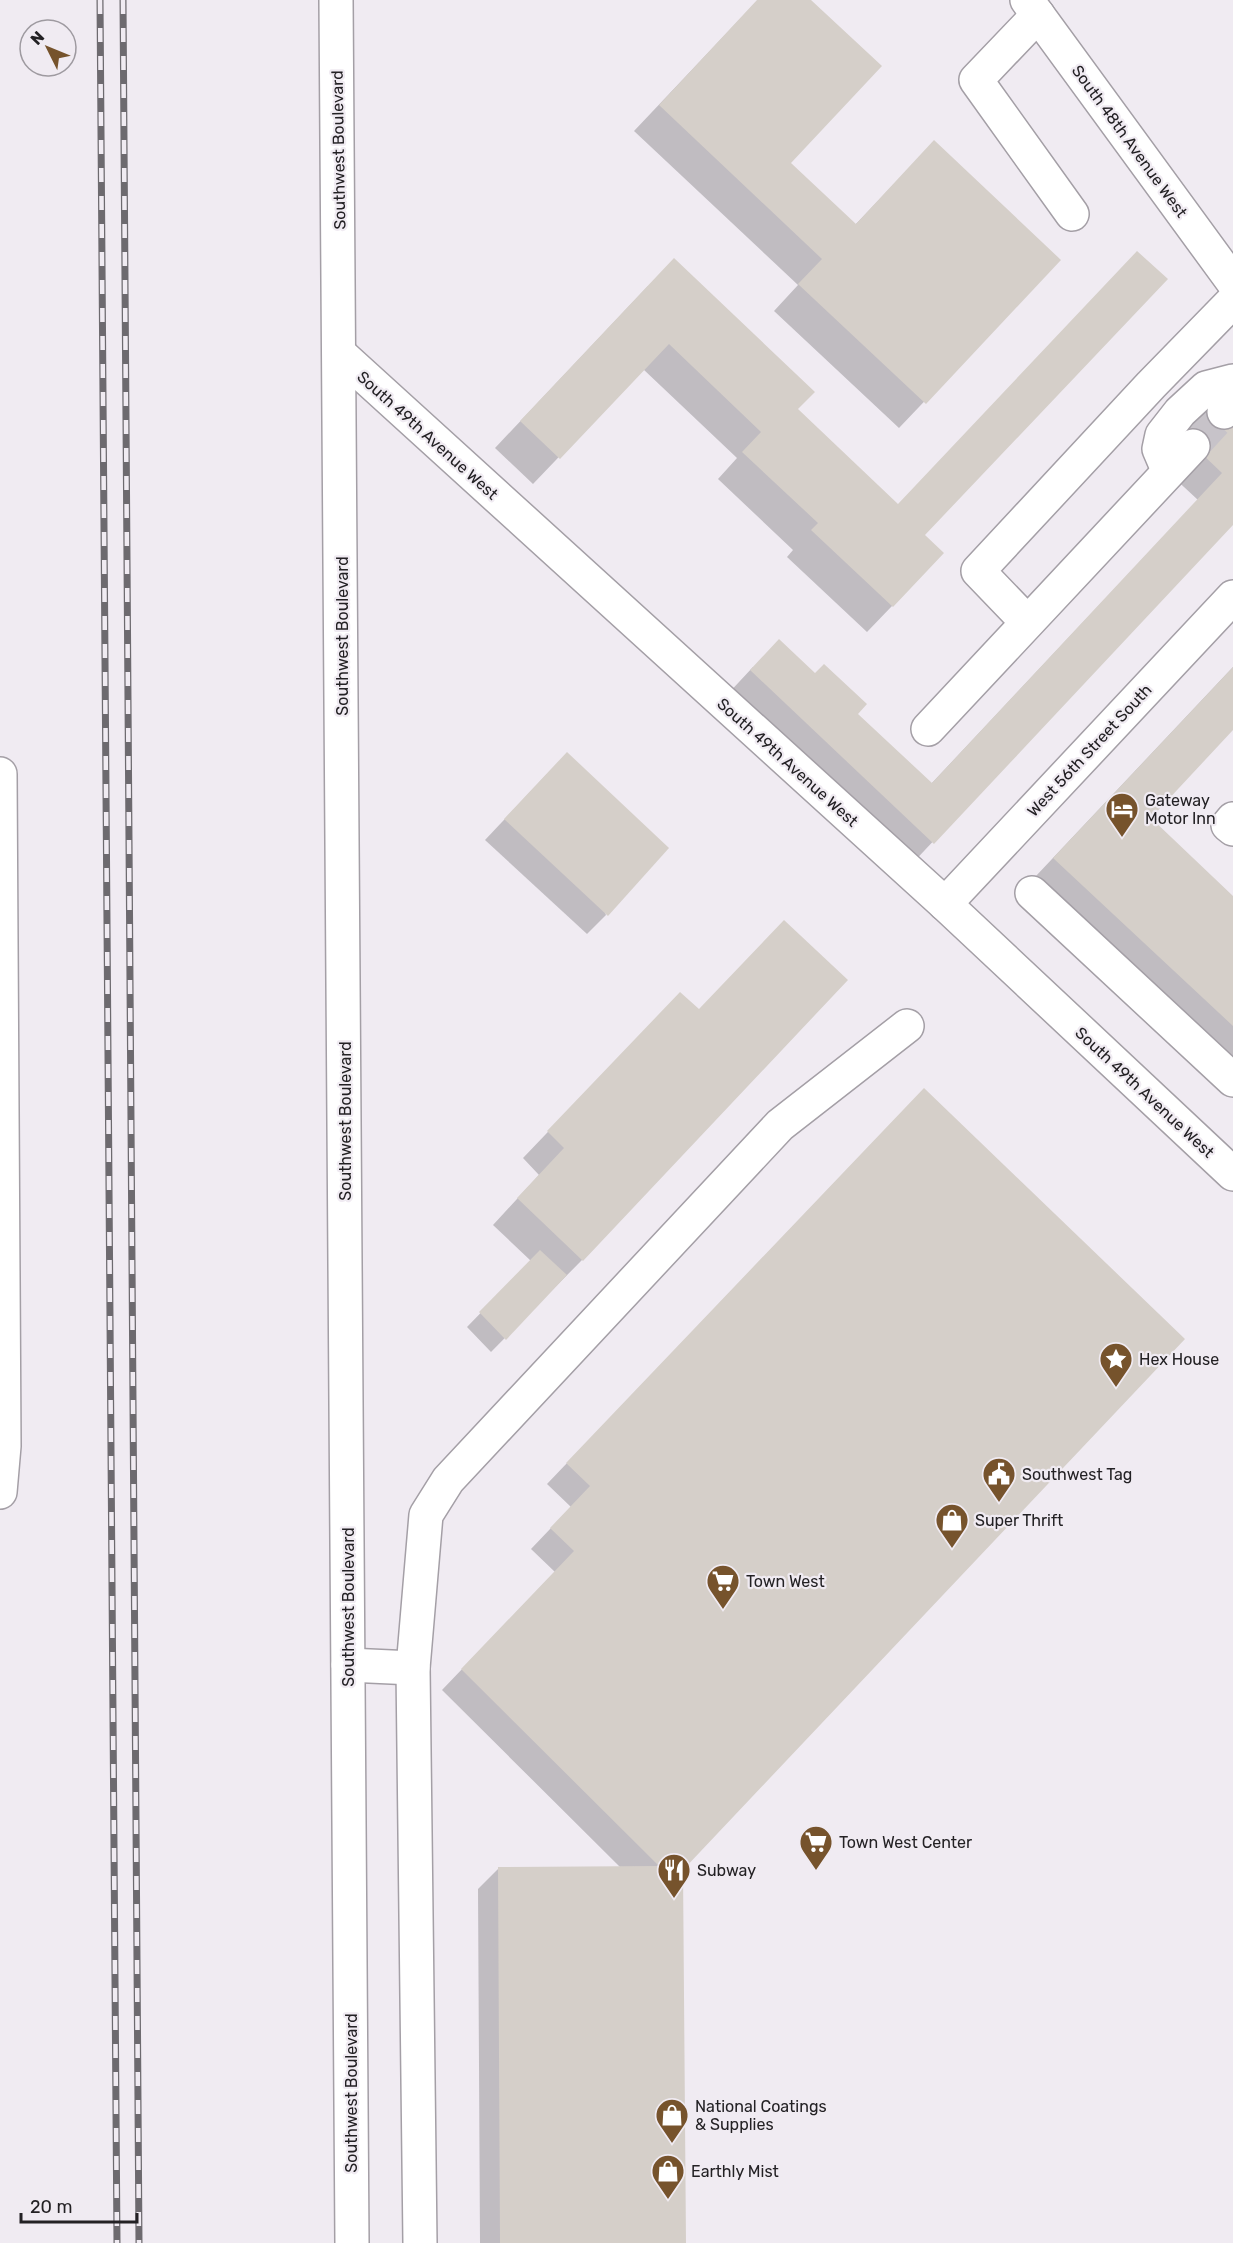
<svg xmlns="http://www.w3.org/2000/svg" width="1233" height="2243" font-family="Rubik,sans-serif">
<rect width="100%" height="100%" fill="#f0ebf2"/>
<g fill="#0003">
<path d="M758,0H809L789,163L855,225L934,142L1059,260L899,428L774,311L798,285L634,131Z"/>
<path d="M648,286L796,409L923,536L892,606L867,632L787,557L793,550L718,479L737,458L643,369L533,484L495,448Z"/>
<path d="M1233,423V523L908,868L725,697L753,667L856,714L931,784L1198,500L1156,461Z"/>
<path d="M1233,667V728L1149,818L1233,897V1093L1019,894Z"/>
<path d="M547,774L606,915L587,934L485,840Z"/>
<path d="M846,980L582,1260L491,1352L467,1327L531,1261L493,1225L539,1175L523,1158L655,1020Z"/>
<path d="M904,1110L682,1869L684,2243H480L478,1889L498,1869L621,1868L442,1690L555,1572L531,1549L571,1507L547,1484Z"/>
</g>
<g fill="#d5cfc9">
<path d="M757,0H811L882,66L791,163L856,224L934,140L1061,260L926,404L798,284L822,259L659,105Z"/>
<path d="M1137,251L1168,279L925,535L944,553L893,607L811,530L818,523L742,452L761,432L669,344L560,459L520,421L674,258L815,392L798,409L898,504Z"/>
<path d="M1212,401L1233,421V525L934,844L750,670L779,639L815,673L824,664L867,704L858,714L932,783L1222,473L1181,434Z"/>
<path d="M1233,667V730L1151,818L1233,896V1026L1053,858Z"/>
<path d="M567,752L669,848L608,916L504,819Z"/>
<path d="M784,920L848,980L583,1261L517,1198L564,1148L547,1131L680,992L699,1009Z"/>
<path d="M924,1088L1185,1339L683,1870L686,2243H500L498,1867L659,1866L461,1669L574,1551L550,1528L590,1486L566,1463Z"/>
<path d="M540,1250L567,1275L506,1340L479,1312Z"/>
</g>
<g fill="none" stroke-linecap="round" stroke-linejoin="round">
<path stroke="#c7c3c9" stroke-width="33" stroke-dasharray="33 16" stroke-linecap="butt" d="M1193,446L1224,412"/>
<defs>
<g id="minor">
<path d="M336,0L352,2243"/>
<path d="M1027,0L1233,282"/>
<path d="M1038,15L976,80L1072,214"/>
<path d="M340,354L945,904L1233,1174"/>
<path d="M1224,412L1233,402"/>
<path d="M1168,470L1159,449L1162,435L1180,412L1206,388L1233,381"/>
<path d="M1027,622L978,571L1151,385L1233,301"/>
<path d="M928,729L1193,446"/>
<path d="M0,774L4,1446L0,1492"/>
<path d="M1233,819L1228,825L1233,829"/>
<path d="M1032,893L1233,1080"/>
<path d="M945,904L1233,597"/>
<path d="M348,1665L413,1668"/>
<path d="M420,2243L413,1668L426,1515L448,1480L780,1125L907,1026"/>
</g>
</defs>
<use href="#minor" stroke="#a49fa6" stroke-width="36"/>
<use href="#minor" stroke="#fff" stroke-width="33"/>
<defs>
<g id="rail">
<path d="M100,0L117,2243"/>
<path d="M123,0L139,2243"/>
</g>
</defs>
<use href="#rail" stroke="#6d6a6f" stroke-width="7"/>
<use href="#rail" stroke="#f0ebf2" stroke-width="4.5" stroke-dasharray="14" stroke-linecap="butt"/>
</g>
<defs>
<symbol id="hotel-pin" viewBox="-11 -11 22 30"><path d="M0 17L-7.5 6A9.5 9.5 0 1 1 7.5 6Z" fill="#76532c" stroke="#f0ebf2"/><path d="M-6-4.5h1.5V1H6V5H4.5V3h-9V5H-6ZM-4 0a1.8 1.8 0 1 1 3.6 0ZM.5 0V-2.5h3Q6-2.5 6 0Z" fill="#fff"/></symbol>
<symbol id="sight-pin" viewBox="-11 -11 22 30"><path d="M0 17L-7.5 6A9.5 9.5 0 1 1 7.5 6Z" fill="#76532c" stroke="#f0ebf2"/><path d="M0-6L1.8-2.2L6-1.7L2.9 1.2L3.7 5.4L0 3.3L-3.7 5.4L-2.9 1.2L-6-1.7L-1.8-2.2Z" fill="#fff"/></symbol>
<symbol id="civic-pin" viewBox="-11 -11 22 30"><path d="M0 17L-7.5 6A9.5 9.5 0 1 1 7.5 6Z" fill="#76532c" stroke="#f0ebf2"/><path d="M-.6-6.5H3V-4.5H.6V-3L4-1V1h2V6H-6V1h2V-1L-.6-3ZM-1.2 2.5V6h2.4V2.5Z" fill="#fff"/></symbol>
<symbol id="shop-pin" viewBox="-11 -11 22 30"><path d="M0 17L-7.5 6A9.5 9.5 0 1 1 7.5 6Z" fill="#76532c" stroke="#f0ebf2"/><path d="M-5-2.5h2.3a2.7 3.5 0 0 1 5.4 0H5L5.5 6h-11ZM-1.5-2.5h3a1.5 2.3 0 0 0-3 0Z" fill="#fff"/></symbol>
<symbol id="supermarket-pin" viewBox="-11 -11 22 30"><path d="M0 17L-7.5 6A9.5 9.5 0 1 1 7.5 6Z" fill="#76532c" stroke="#f0ebf2"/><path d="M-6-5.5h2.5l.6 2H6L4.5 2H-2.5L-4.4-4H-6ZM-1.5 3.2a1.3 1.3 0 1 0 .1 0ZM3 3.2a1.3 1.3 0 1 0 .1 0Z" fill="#fff"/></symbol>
<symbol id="restaurant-pin" viewBox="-11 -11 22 30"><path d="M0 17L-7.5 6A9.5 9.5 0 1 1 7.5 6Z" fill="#76532c" stroke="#f0ebf2"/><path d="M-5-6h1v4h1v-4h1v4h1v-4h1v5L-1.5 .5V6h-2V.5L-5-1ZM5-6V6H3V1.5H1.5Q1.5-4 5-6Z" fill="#fff"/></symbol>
</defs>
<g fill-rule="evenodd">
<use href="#hotel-pin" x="1103" y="790" width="38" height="52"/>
<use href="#sight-pin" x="1097" y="1340" width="38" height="52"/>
<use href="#civic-pin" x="980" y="1455" width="38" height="52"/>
<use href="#shop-pin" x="933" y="1501" width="38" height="52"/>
<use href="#supermarket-pin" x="704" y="1562" width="38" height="52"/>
<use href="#supermarket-pin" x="797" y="1823" width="38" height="52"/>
<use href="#restaurant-pin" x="655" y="1851" width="38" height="52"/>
<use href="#shop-pin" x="653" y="2096" width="38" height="52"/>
<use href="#shop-pin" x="649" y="2152" width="38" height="52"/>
</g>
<g text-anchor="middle" stroke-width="4.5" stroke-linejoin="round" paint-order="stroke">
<g font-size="16" fill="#232124" stroke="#f0ebf2">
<text transform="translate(1130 141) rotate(54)" y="6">South 48th Avenue West</text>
<text transform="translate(338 150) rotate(-91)" y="6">Southwest Boulevard</text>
<text transform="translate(428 435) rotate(42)" y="6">South 49th Avenue West</text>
<text transform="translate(342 636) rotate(-90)" y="6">Southwest Boulevard</text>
<text transform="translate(1089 750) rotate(-47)" y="6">West 56th Street South</text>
<text transform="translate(788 762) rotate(42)" y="6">South 49th Avenue West</text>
<text transform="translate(1145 1092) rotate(43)" y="6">South 49th Avenue West</text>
<text transform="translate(345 1121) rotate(-90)" y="6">Southwest Boulevard</text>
<text transform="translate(348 1607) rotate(-90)" y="6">Southwest Boulevard</text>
<text transform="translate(351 2093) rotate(-90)" y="6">Southwest Boulevard</text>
</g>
<g font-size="16" fill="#232124" stroke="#f0ebf2" text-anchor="start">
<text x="1145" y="806">Gateway<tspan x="1145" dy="18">Motor Inn</tspan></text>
<text x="1139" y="1365">Hex House</text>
<text x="1022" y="1480">Southwest Tag</text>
<text x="975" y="1526">Super Thrift</text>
<text x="746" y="1587">Town West</text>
<text x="839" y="1848">Town West Center</text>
<text x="697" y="1876">Subway</text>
<text x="695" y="2112">National Coatings<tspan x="695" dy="18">&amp; Supplies</tspan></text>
<text x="691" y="2177">Earthly Mist</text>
</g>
</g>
<g transform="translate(48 48) rotate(313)"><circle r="28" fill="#f0ebf2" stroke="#9e9aa0" stroke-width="1.5"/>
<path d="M0-4.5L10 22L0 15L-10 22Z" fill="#76532c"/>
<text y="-9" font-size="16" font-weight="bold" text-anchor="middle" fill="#232124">N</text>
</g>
<path d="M21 2213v9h116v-9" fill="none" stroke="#232124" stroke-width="3"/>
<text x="30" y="2213" font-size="18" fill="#232124" stroke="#f0ebf2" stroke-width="4.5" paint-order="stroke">20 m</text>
</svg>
